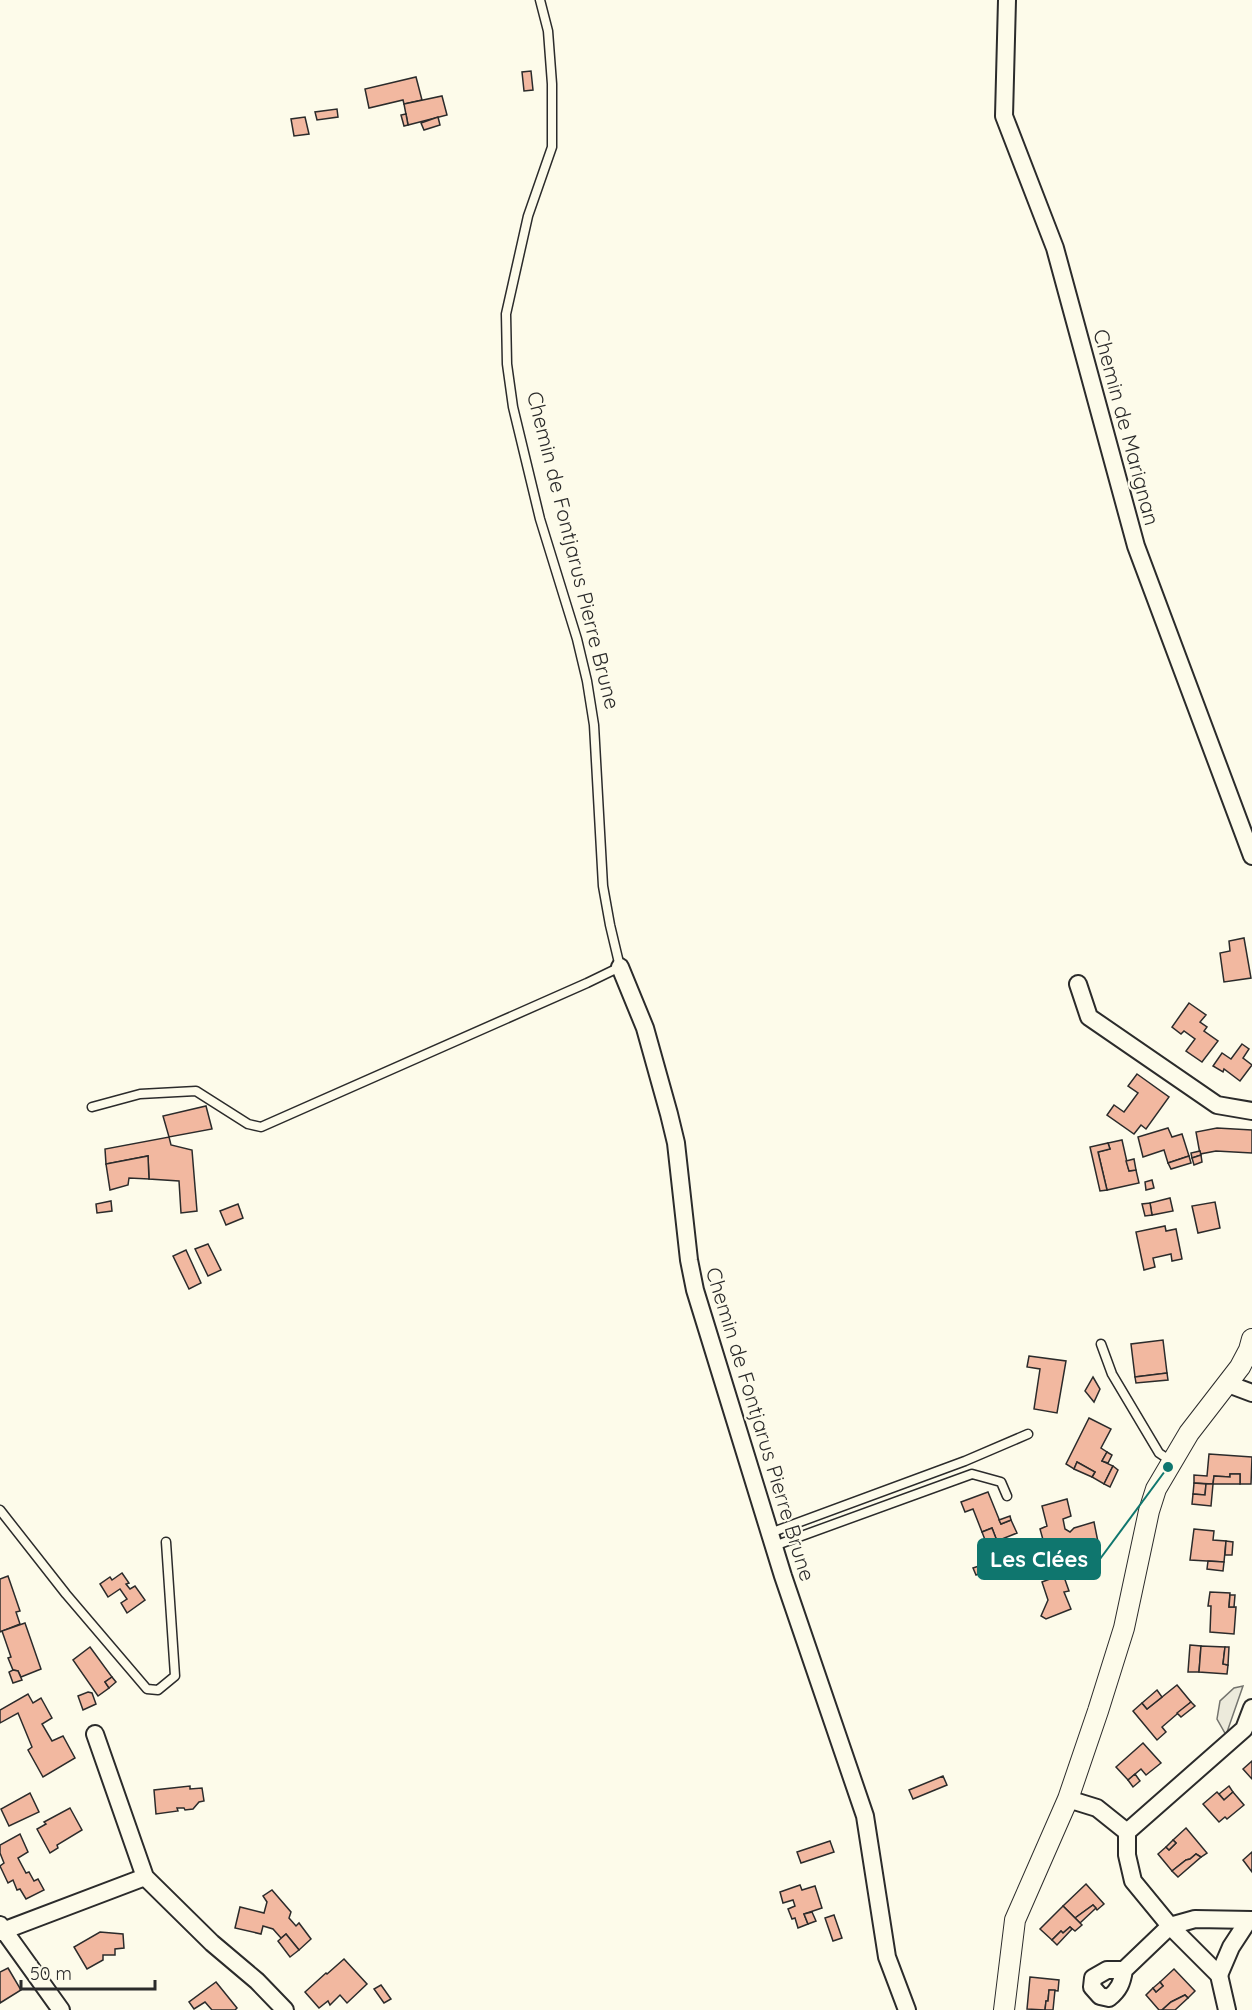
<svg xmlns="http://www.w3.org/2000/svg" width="1252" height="2010" font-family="Quicksand,sans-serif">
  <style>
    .parking { fill: #eceadb; stroke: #74746e; stroke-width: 1.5 }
    .building { fill: #f2b8a0; stroke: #2b2b2b; stroke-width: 1.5 }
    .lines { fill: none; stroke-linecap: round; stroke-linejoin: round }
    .service-casing { stroke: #2b2b2b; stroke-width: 11 }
    .minor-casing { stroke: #2b2b2b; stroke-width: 20 }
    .tertiary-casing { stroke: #2b2b2b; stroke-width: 22 }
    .service { stroke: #fdfbea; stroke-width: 8 }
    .minor { stroke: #fdfbea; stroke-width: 16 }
    .tertiary { stroke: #fdfbea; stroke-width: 20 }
    .labels { text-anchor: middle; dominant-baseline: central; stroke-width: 4.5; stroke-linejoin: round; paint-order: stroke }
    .street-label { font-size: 21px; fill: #2b2b2b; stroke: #fdfbea }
    .leader { fill: none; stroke: #0f766e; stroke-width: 2 }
    .callout-dot { fill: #0f766e; stroke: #fdfbea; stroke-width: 2 }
    .callout { fill: #0f766e; stroke: #0f766e; stroke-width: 2 }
    .callout-label { font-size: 22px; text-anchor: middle; font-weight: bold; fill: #fff }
  </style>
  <rect width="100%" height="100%" fill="#fdfbea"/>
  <polygon class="parking" points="1243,1686 1226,1735 1217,1719 1220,1701 1234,1688"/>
  <g class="building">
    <polygon points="531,71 533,90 524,91 522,72"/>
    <polygon points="416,77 422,100 404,104 403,100 369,108 365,89"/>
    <polygon points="442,96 447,115 408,125 404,104"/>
    <polygon points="337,109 338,117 317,120 315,112"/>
    <polygon points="406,114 408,125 404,126 401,115"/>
    <polygon points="305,117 309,134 294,136 291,119"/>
    <polygon points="438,117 440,125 424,130 421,123"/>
    <polygon points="1244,938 1251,978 1224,982 1220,953 1230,951 1229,941"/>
    <polygon points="1189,1003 1206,1015 1200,1022 1207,1027 1204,1031 1218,1041 1202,1062 1186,1051 1195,1039 1184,1031 1181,1034 1172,1027"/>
    <polygon points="1242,1044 1249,1049 1243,1058 1252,1065 1240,1081 1224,1069 1223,1072 1213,1066 1222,1053 1231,1059"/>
    <polygon points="1137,1074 1169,1097 1146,1129 1141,1125 1134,1134 1107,1115 1114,1105 1124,1112 1138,1093 1128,1086"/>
    <polygon points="206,1106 212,1129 169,1137 163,1116"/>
    <polygon points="1168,1128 1172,1137 1182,1134 1189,1156 1168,1163 1164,1150 1143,1157 1138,1137"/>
    <polygon points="1217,1128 1252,1130 1252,1153 1216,1151 1200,1154 1196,1132"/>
    <polygon points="169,1137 171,1145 192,1150 197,1211 181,1213 179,1181 149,1179 148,1156 106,1164 105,1149"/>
    <polygon points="1122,1140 1129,1171 1136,1170 1139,1183 1107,1190 1098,1152 1110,1149 1108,1143"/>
    <polygon points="1108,1143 1110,1149 1098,1152 1107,1190 1100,1191 1090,1147"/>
    <polygon points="1200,1151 1201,1155 1192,1158 1191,1153"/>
    <polygon points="1201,1155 1202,1162 1194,1165 1192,1158"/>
    <polygon points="148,1156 149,1179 129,1178 128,1185 110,1190 106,1164"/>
    <polygon points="1189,1156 1191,1163 1171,1169 1168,1163"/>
    <polygon points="1134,1159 1136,1170 1129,1171 1126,1161"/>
    <polygon points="1152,1180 1154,1188 1146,1190 1145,1182"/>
    <polygon points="1170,1198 1173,1211 1152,1215 1150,1203"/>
    <polygon points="111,1201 112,1211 97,1213 96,1204"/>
    <polygon points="1215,1202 1220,1228 1198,1233 1192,1206"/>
    <polygon points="1150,1203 1152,1215 1145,1216 1142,1204"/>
    <polygon points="238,1204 243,1218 226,1225 220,1211"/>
    <polygon points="1165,1226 1166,1231 1176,1229 1182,1259 1172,1261 1171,1254 1153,1258 1155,1267 1144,1270 1136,1232"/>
    <polygon points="208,1244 221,1270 208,1276 195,1249"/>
    <polygon points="186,1250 201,1283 189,1289 173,1256"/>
    <polygon points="1163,1340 1167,1373 1135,1377 1131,1344"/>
    <polygon points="1029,1356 1066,1361 1057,1413 1034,1409 1040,1369 1027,1367"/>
    <polygon points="1167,1373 1168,1380 1136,1383 1135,1377"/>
    <polygon points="1093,1377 1100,1389 1094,1402 1085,1391"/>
    <polygon points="1089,1418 1111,1429 1101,1448 1107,1452 1102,1461 1113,1466 1104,1484 1092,1477 1095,1472 1077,1462 1074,1469 1066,1464"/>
    <polygon points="1107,1452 1112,1455 1108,1463 1102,1461"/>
    <polygon points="1209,1454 1252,1457 1251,1484 1240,1484 1240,1474 1230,1474 1230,1477 1214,1476 1213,1484 1194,1483 1194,1475 1207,1476"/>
    <polygon points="1077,1462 1095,1472 1092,1477 1074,1469"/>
    <polygon points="1113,1466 1118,1470 1110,1487 1104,1484"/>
    <polygon points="1230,1474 1240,1474 1240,1484 1213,1484 1214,1476 1230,1477"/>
    <polygon points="1194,1483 1206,1484 1205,1495 1193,1494"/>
    <polygon points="1206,1484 1213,1484 1211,1506 1192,1504 1193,1494 1205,1495"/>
    <polygon points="988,1492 1001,1524 1011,1520 1017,1533 997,1541 992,1528 982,1532 973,1509 965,1512 961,1502"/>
    <polygon points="1067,1499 1071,1516 1063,1519 1065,1529 1070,1532 1074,1528 1094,1522 1100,1552 1087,1556 1084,1540 1076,1543 1069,1553 1055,1545 1045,1547 1040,1529 1047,1526 1042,1506"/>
    <polygon points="1010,1516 1011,1520 1001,1524 999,1520"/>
    <polygon points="992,1528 997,1541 987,1545 982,1532"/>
    <polygon points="1194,1529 1214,1531 1213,1540 1226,1541 1224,1562 1190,1560"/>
    <polygon points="1226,1541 1233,1542 1232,1555 1225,1555"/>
    <polygon points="1208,1561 1224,1562 1223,1571 1207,1569"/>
    <polygon points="979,1566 981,1573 976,1575 973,1568"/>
    <polygon points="122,1573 129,1583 126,1584 130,1589 135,1586 145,1600 127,1613 121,1603 127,1599 120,1589 108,1597 100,1584 110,1577 112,1580"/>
    <polygon points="1063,1574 1069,1591 1064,1592 1071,1609 1046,1619 1041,1616 1048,1600 1042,1582"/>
    <polygon points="8,1576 20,1611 16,1612 20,1624 0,1632 0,1579"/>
    <polygon points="1210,1592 1230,1593 1229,1607 1236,1607 1234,1634 1210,1632 1211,1606 1208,1606"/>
    <polygon points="1230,1595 1235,1595 1234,1607 1229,1607"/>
    <polygon points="25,1623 41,1669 21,1677 18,1671 13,1670 8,1658 11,1657 2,1631"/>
    <polygon points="1190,1645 1201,1646 1199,1672 1188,1672"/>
    <polygon points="1201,1646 1225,1647 1223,1664 1228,1665 1227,1674 1199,1672"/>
    <polygon points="90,1647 112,1677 105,1682 109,1688 98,1696 73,1660"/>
    <polygon points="1225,1647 1229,1647 1228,1665 1223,1664"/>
    <polygon points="13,1670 18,1671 22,1680 13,1683 9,1672"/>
    <polygon points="112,1677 116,1682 109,1688 105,1682"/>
    <polygon points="1177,1685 1191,1702 1162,1727 1166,1732 1157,1740 1133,1711 1142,1703 1147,1709"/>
    <polygon points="1157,1690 1162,1697 1147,1709 1142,1703"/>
    <polygon points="88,1692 92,1693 96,1704 83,1710 78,1696"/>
    <polygon points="28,1694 33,1703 41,1698 52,1718 42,1724 52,1741 63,1736 75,1758 43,1777 28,1750 32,1747 18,1713 0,1723 0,1710"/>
    <polygon points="1191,1702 1195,1706 1181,1717 1177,1713"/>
    <polygon points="1143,1743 1161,1763 1146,1775 1141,1769 1128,1780 1116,1767"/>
    <polygon points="1252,1761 1252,1779 1243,1769"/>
    <polygon points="1135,1774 1140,1781 1133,1787 1128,1780"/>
    <polygon points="943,1776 947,1785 913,1799 909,1790"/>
    <polygon points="190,1786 190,1789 202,1788 204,1801 199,1802 193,1809 185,1810 184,1808 177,1808 178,1811 156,1814 154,1790"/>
    <polygon points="1229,1786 1233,1792 1224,1800 1219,1794"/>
    <polygon points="1217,1792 1224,1800 1233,1792 1244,1805 1227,1819 1225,1817 1219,1822 1203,1804"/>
    <polygon points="30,1793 39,1812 9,1826 1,1809"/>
    <polygon points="70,1808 82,1830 57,1845 58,1848 50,1853 37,1829 46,1824 44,1822"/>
    <polygon points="1186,1828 1207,1853 1201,1857 1196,1854 1190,1859 1186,1860 1172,1871 1158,1854 1166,1847 1169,1850 1176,1843 1173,1840"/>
    <polygon points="20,1834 28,1852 18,1858 26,1873 29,1872 34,1881 38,1879 44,1890 26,1899 20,1889 17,1890 13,1880 8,1883 0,1866 4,1863 0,1853 0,1845"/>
    <polygon points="1173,1840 1176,1843 1169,1850 1166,1847"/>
    <polygon points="830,1841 834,1852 801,1863 797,1852"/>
    <polygon points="1252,1852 1252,1872 1243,1860"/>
    <polygon points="1196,1854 1201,1857 1178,1877 1172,1871 1186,1860 1190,1859"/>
    <polygon points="1086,1884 1104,1904 1097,1910 1093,1905 1075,1918 1063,1906"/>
    <polygon points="800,1885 802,1890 815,1886 822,1908 804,1914 808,1924 798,1928 795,1918 792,1919 788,1909 795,1906 793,1900 783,1903 780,1892"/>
    <polygon points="272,1890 291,1912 289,1918 296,1926 299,1923 311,1939 299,1950 286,1934 281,1938 273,1929 263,1926 261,1934 235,1928 240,1907 264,1913 267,1902 263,1896"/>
    <polygon points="1093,1905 1096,1908 1080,1923 1075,1918"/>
    <polygon points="1063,1906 1082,1925 1075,1931 1070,1927 1063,1933 1061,1931 1052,1940 1040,1929"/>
    <polygon points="812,1912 816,1921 808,1924 804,1914"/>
    <polygon points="834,1915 842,1938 833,1941 825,1918"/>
    <polygon points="1070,1927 1072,1929 1057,1945 1052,1940 1061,1931 1063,1933"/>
    <polygon points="100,1932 123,1934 124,1948 115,1949 115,1955 103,1955 103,1960 87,1969 74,1947"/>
    <polygon points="286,1934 299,1950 290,1957 278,1941"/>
    <polygon points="344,1959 367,1984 347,2003 340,1995 330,2005 328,2001 319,2008 305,1992 326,1973 327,1974"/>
    <polygon points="8,1968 21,1990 0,2003 0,1972"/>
    <polygon points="1174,1969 1195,1991 1188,1998 1185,1995 1171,2002 1162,2010 1159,2010 1146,1995 1153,1988 1156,1992 1163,1986 1160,1982"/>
    <polygon points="1030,1977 1059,1980 1058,1991 1049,1990 1048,2001 1046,2001 1045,2010 1027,2009"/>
    <polygon points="216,1982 237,2008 235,2010 212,2010 205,2002 194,2009 189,2002"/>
    <polygon points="1160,1982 1163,1986 1156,1992 1153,1988"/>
    <polygon points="381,1985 391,1999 384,2003 374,1989"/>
    <polygon points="1049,1990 1055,1990 1053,2010 1045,2010 1046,2001 1048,2001"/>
    <polygon points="1185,1995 1188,1998 1175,2010 1162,2010 1171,2002"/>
  </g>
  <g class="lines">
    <g class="service-casing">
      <g id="service">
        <polyline points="92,1107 140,1094 196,1091 248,1124 261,1127 587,983 620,967 610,925 603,886 594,725 587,681 577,639 540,519 513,407 507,364 506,314 528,216 552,147 552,84 548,31 540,0"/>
        <polyline points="1101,1344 1112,1374 1159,1453 1171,1461"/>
        <polyline points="0,1510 66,1594 147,1689 158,1690 175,1676 166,1542"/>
        <polyline points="770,1533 965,1461 1028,1434"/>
        <polyline points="774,1546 972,1474 1001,1482 1007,1496"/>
      </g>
    </g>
    <g class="minor-casing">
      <g id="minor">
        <polyline points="1007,0 1004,116 1055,248 1136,546 1252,856"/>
        <polyline points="620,967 645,1028 669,1114 676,1143 689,1260 695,1290 783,1576 865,1816 887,1957 907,2010"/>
        <polyline points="1078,984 1089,1017 1217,1105 1252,1111"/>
        <polyline points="1228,1384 1252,1393"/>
        <polyline points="95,1734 145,1877 212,1943 257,1981 285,2010"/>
        <polyline points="1068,1799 1097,1808 1127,1832"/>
        <polyline points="1127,1832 1127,1855 1133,1881 1170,1926 1219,1975 1227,2010"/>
        <polyline points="1127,1832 1244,1729 1252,1708"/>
        <polyline points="0,1925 61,2010"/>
        <polyline points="0,1932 145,1877"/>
        <path d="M1124 1970C1122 1983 1119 1990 1109 1998L1100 1996 1092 1987 1093 1978 1107 1970H1124L1170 1926 1195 1919 1252 1920"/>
        <polyline points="1219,1975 1231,1947 1248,1921"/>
      </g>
    </g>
    <g class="tertiary-casing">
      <polyline id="tertiary" points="1004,2010 1015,1920 1068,1799 1098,1711 1124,1628 1149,1511 1156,1489 1189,1433 1240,1367 1249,1350 1252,1339"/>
    </g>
    <use href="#service" class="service"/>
    <use href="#minor" class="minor"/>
    <use href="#tertiary" class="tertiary"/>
  </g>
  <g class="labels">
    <g class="street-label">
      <text transform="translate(1127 427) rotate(75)">Chemin de Marignan</text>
      <text transform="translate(574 550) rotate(76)">Chemin de Fontjarus Pierre Brune</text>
      <text transform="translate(761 1424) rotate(73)">Chemin de Fontjarus Pierre Brune</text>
    </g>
  </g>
  <path class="leader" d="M1168 1467L1100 1559"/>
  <circle class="callout-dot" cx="1168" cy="1467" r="6"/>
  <rect class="callout" x="978" y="1539" width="122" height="40" rx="6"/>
  <g class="callout-label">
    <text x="1039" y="1567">Les Clées</text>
  </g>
  <path d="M21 1980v9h134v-9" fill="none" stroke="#2b2b2b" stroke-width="3"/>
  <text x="30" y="1980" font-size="18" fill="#2b2b2b" stroke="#fdfbea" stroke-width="4.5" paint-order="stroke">50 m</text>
</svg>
